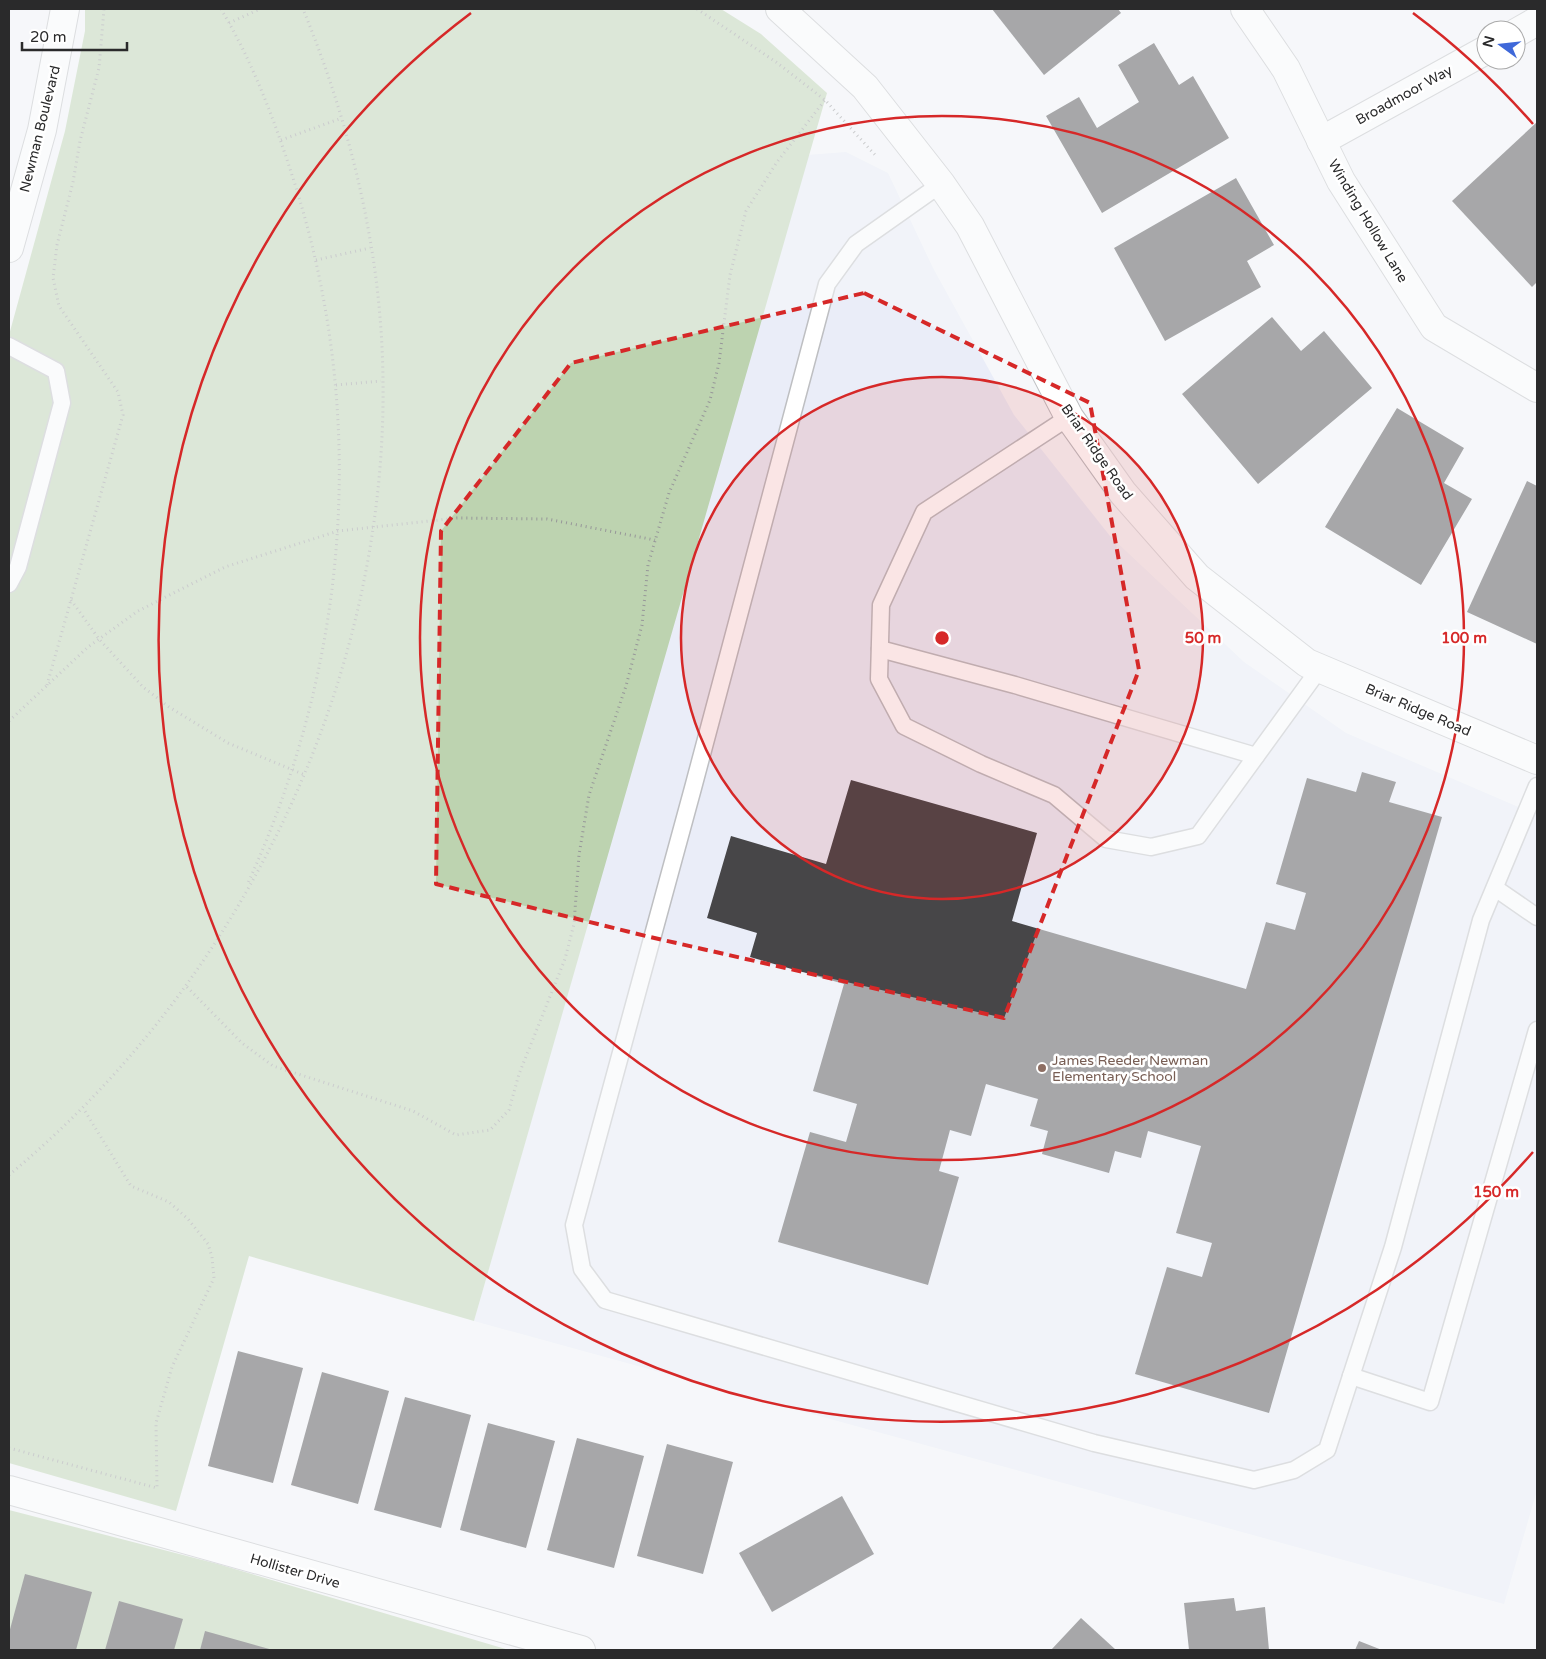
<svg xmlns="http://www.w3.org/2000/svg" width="1546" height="1659" font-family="'Varela Round',sans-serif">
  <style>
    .built { fill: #eaedf8 }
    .green { fill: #bdd3b0 }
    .building { fill: #474648 }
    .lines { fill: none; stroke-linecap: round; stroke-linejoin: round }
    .service-casing { stroke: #bebfc2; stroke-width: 19 }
    .minor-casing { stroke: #bebfc2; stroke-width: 30 }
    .path { stroke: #979799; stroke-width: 3; stroke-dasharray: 1 4; stroke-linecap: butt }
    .service { stroke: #fff; stroke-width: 16 }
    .minor { stroke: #fff; stroke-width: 28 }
    .marked { fill: none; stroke: #d62828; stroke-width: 4; stroke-dasharray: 10 6; stroke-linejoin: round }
    .ring { fill: none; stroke: #d62828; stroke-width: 2.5 }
    .education-dot { fill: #8d6e63; stroke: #fff; stroke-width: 2 }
    .labels { text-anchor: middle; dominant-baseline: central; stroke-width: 5; stroke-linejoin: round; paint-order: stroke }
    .street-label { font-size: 14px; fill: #2a2a2b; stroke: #fff }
    .education-label { font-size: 14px; fill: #785e54; stroke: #fff; text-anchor: start }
    .centre { fill: #d62828; stroke: #fff; stroke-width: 2.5 }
    .ring-label { font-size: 15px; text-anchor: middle; font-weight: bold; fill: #d62828; stroke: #fff; stroke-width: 5; stroke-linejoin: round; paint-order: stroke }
  </style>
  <rect width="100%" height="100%" fill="#f6f7fa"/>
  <polygon class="built" points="846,152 888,173 933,268 1014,415 1110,536 1244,662 1346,733 1537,815 1537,1490 1504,1604 474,1321 807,155"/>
  <g class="green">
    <polygon points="85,9 721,9 761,34 827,93 474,1321 249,1256 176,1511 9,1463 9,335 65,131 85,31"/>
    <polygon points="9,1510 218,1564 509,1650 9,1650"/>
  </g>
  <g class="building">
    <polygon points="992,9 1118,9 1121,13 1044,75"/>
    <polygon points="1154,43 1179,85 1193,76 1229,138 1102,213 1046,116 1079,97 1097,128 1139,102 1118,65"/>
    <polygon points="1537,122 1537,282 1532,287 1452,201"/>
    <polygon points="1236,178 1274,245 1247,261 1261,287 1165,341 1114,248"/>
    <polygon points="1272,317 1301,351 1324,331 1372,388 1258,484 1182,394"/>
    <polygon points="1397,408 1464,448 1444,483 1472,499 1421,585 1325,527"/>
    <polygon points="1527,481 1537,486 1537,644 1467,612"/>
    <polygon points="1362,772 1396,782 1389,802 1442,817 1269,1413 1135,1374 1167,1267 1202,1277 1212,1243 1176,1233 1201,1146 1148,1131 1141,1158 1115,1151 1109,1173 1042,1154 1048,1131 1030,1126 1038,1099 986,1084 971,1136 950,1130 939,1171 959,1177 928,1285 778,1242 810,1132 846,1142 857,1104 813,1091 844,984 750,957 757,933 707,918 731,836 826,864 851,780 1037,833 1012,921 1246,989 1266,922 1295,930 1306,893 1276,884 1307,778 1356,792"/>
    <polygon points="238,1351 303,1368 273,1483 208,1466"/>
    <polygon points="322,1372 389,1391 358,1504 291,1485"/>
    <polygon points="405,1397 471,1415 441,1528 374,1510"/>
    <polygon points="488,1423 555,1441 526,1548 460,1530"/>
    <polygon points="577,1438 644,1456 614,1568 547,1550"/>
    <polygon points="667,1444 733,1462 703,1574 637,1556"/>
    <polygon points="842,1496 874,1554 772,1612 739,1553"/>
    <polygon points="25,1574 92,1592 76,1650 9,1650 9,1633"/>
    <polygon points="1234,1598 1236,1611 1265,1607 1269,1650 1189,1650 1184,1603"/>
    <polygon points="119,1601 183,1619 174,1650 105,1650"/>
    <polygon points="1081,1618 1116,1650 1051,1650"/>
    <polygon points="205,1631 273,1650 200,1650"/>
    <polygon points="1359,1641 1382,1650 1355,1650"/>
  </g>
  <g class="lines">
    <g class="service-casing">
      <g id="service">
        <polyline points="941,184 856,244 827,284 693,788 574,1225 582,1269 605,1300 1094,1443 1254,1480 1294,1470 1327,1450 1393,1247 1481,920 1537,786"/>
        <polyline points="9,346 56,371 62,403 18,567 9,584"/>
        <polyline points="1069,417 924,512 881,605 879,679 904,726 981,764 1054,795 1106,839 1151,847 1198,836 1320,668"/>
        <polyline points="880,649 1015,685 1256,756"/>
        <polyline points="1495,888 1537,917"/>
        <polyline points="1351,1376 1430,1402 1537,1030"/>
      </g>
    </g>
    <g class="minor-casing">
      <g id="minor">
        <polyline points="780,9 865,87 941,184 970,226 1069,417 1123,493 1197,577 1307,663 1537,760"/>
        <polyline points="1245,9 1286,69 1341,181 1434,327 1537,388"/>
        <polyline points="1516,33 1537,21"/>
        <polyline points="1321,141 1486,50"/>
        <polyline points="9,248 42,130 65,9"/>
        <polyline points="9,1490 581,1650"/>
      </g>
    </g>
    <g class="path">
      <path d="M221 9C251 59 273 116 291 172 369 409 351 657 248 883"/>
      <polyline points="697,9 776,62 825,100 876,156"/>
      <polyline points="229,23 260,9"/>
      <polyline points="281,140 342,118"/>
      <polyline points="316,260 370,248"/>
      <polyline points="336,385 381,381"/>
      <polyline points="71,600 99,639 143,687 169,707 228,743 305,775"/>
      <polyline points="47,685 123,415 118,392 59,306 53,278 57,245 73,182 80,141 99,68 104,9"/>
      <polyline points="9,721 88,647 138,611 225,567 338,531 457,518 547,519 655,540"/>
      <polyline points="187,987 242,1043 273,1066 413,1111 456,1135 490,1130 509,1110 519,1074 565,959 574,924 579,855 589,795 626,686 642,625 648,565 669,493 710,400 719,363 730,275 746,211 777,162 825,100"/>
      <path d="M9 1175C270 959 423 604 374 264 361 176 337 92 303 9"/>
      <polyline points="9,1448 157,1488 156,1423 172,1367 214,1278 212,1257 208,1244 188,1219 169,1202 131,1186 83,1108"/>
    </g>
    <use href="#service" class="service"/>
    <use href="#minor" class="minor"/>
  </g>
  <path d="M0 0H1546V1659H0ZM864 293 1090 403 1139 670 1004 1018 650 937 436 884 441 531 571 363Z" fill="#f6f7fa" fill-opacity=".55" fill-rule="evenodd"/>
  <path class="marked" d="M864 293 1090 403 1139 670 1004 1018 650 937 436 884 441 531 571 363Z"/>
  <circle cx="942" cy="638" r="261" fill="#d62828" fill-opacity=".12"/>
  <g class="ring">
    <circle cx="942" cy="638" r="261"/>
    <circle cx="942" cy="638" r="522"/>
    <path d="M1533 1152A783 783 0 1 1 471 13M1413 13A783 783 0 0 1 1533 124"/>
  </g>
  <circle class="education-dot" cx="1042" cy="1068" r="5"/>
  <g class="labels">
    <g class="street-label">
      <text transform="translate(1404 95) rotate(-29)">Broadmoor Way</text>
      <text transform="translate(40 129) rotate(-76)">Newman Boulevard</text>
      <text transform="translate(1368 221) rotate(59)">Winding Hollow Lane</text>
      <text transform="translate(1097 452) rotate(55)">Briar Ridge Road</text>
      <text transform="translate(1418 710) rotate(23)">Briar Ridge Road</text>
      <text transform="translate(295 1571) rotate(16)">Hollister Drive</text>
    </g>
    <g class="education-label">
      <text x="1052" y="1060">James Reeder Newman<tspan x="1052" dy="16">Elementary School</tspan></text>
    </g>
  </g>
  <circle cx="942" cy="638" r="8" class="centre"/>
  <g class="ring-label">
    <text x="1203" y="643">50 m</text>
    <text x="1464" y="643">100 m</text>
    <text x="1496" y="1197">150 m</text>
  </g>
  <rect width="1546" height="1659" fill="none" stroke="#2a2a2b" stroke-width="20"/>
  <g transform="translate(1501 45) rotate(285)"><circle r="24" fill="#ffffff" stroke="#aaaaaa"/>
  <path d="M0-4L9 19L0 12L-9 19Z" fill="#3f68d9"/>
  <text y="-8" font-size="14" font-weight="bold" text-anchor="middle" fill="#2a2a2b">N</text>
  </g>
  <path d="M22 42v8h105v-8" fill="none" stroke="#2a2a2b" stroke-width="2.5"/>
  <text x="30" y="42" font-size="15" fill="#2a2a2b" stroke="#ffffff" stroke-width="4" paint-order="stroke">20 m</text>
</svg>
